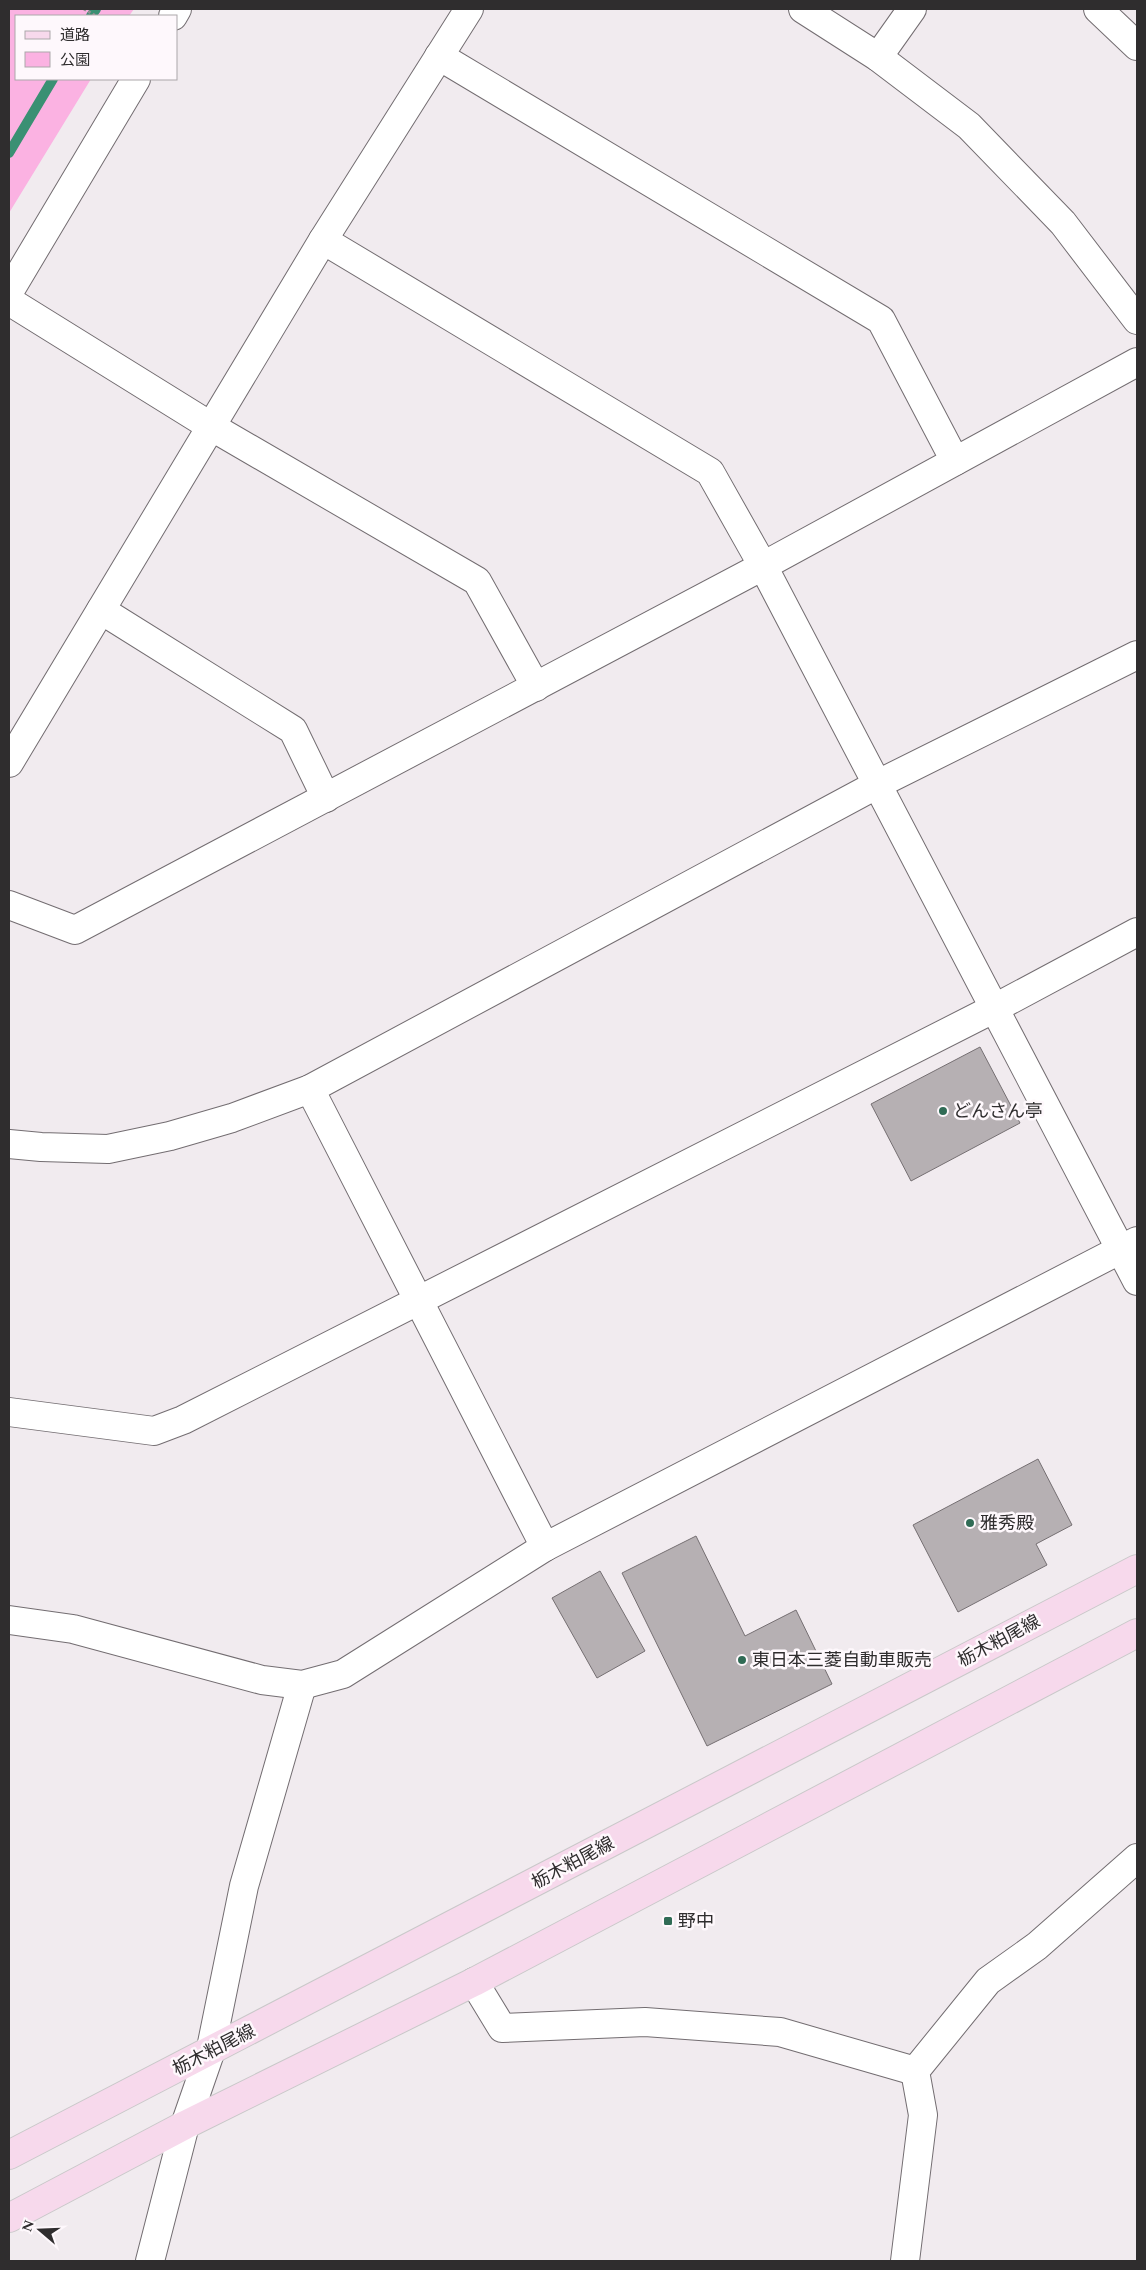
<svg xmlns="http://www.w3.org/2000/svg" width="1146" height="2270" font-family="Spectral,'Noto Sans JP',serif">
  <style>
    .green { fill: #fbb2e2 }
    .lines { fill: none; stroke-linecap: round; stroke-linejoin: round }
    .stream { stroke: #3a9073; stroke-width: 10 }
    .building { fill: #b6b0b3; stroke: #756f72 }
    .minor-casing { stroke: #736d71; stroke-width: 30 }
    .tertiary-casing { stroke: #736d71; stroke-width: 30 }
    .primary-casing { stroke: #c9c8c9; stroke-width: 30 }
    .path { stroke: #928e90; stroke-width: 3; stroke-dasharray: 2.5 2.5; stroke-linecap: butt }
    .minor { stroke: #fff; stroke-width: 28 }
    .tertiary { stroke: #fff; stroke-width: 28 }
    .primary { stroke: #f7d9ec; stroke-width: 28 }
    .poi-dot { fill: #306b55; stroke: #fef8fc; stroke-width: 2 }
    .labels { text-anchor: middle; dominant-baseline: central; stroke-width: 5; stroke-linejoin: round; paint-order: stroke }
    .poi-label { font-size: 18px; fill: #2f2d2e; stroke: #fef8fc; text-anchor: start }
    .street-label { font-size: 18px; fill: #2f2d2e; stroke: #fef8fc }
  </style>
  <rect width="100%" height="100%" fill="#f1ebef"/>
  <polygon class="green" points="9,9 134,9 129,16 16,16 16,79 91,79 9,213"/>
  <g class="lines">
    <g class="stream">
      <polyline points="91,16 96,9"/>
      <polyline points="9,153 53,79"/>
    </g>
  </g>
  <g class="building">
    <polygon points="980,1047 1020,1123 911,1181 871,1104"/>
    <polygon points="1038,1459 1072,1525 1036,1544 1047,1565 958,1612 913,1525"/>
    <polygon points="696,1536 745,1636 796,1610 832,1684 707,1746 622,1573"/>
    <polygon points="600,1571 645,1651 597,1678 552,1598"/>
  </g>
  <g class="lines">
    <g class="minor-casing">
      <g id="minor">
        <polyline points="803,9 878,57 969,126 1063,223 1137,320"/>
        <polyline points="439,56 881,320 955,461"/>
        <polyline points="878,57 912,9"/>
        <polyline points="323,240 710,472 763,566 1137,1281"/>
        <polyline points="9,301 212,427 477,581 536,687"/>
        <polyline points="101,610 293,730 326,798"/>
        <polyline points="9,763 323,240 469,9"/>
        <polyline points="9,905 75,930 763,566 1137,362"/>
        <polyline points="310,1089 545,1547"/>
        <polyline points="9,1412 154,1431 183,1420 995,1008 1137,932"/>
        <polyline points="9,1620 73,1629 262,1680 302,1685 343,1674 545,1547 1137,1241"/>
        <polyline points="474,1982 502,2028 645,2022 780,2032 915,2071"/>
        <polyline points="150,2261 185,2125 210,2053 244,1886 302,1685"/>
        <polyline points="905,2261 923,2115 915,2071 988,1981 1037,1946 1137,1858"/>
      </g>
    </g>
    <g class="tertiary-casing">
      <g id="tertiary">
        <polyline points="1098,9 1137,46"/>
        <polyline points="173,16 177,9"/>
        <polyline points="9,292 136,79"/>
        <polyline points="9,1144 41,1147 108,1149 170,1136 232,1118 310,1089 878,784 1137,655"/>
      </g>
    </g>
    <g class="primary-casing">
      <g id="primary">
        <polyline points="9,2155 1137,1569"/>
        <polyline points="9,2218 185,2125 474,1982 1137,1633"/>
      </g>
    </g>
    <polyline class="path" points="84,9 96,16"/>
    <use href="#minor" class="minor"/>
    <use href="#tertiary" class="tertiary"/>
    <use href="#primary" class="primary"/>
  </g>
  <g class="poi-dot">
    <circle cx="943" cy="1111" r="5"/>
    <circle cx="970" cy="1523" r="5"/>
    <circle cx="742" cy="1660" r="5"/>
    <rect x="663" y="1916" width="10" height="10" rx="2.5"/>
  </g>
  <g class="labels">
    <g class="poi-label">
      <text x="953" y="1111">どんさん亭</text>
      <text x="980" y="1523">雅秀殿</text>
      <text x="752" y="1660">東日本三菱自動車販売</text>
      <text x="678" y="1921">野中</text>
    </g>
    <g class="street-label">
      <text transform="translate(999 1641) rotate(-28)">栃木粕尾線</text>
      <text transform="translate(573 1863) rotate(-28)">栃木粕尾線</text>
      <text transform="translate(214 2050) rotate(-27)">栃木粕尾線</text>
    </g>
  </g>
  <rect width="1146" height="2270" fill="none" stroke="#2f2d2e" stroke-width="20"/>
  <rect x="15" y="15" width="162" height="65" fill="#fef8fc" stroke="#aba7aa"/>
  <rect x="25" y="31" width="25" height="8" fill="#f7d9ec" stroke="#aba7aa"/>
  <text x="60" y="40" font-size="15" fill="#2f2d2e">道路</text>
  <rect x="25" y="52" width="25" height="15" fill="#fbb2e2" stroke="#aba7aa"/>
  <text x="60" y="65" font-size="15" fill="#2f2d2e">公園</text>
  <g transform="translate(40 2230) rotate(289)" stroke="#fef8fc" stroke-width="4" paint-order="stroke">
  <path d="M0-4L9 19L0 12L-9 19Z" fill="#2f2d2e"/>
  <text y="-8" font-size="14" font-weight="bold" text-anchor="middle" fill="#2f2d2e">N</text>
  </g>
</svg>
